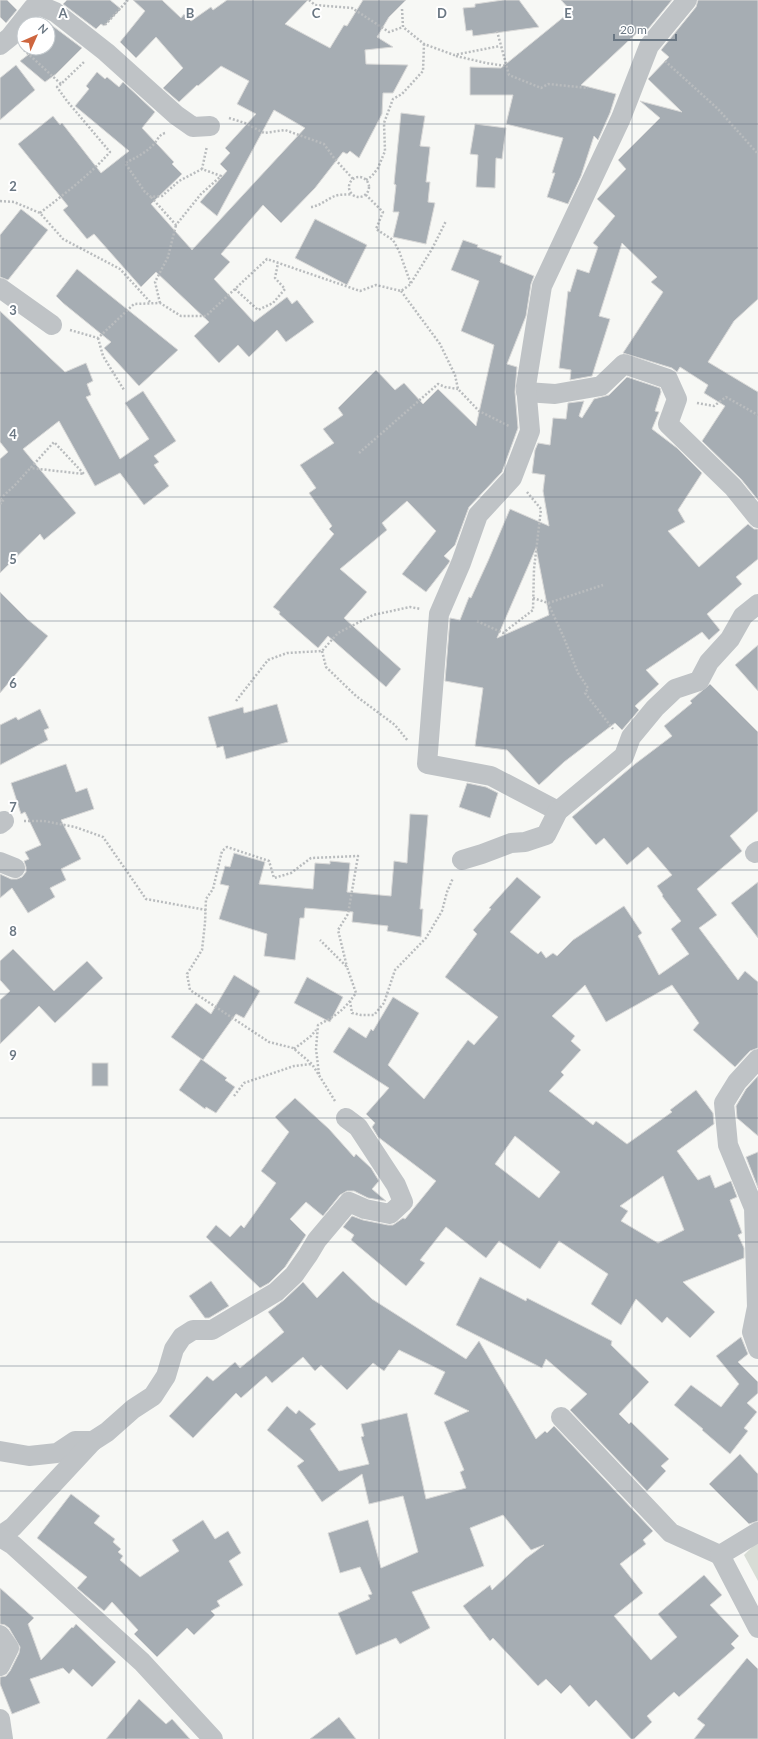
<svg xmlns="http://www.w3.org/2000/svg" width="758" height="1739" font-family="Lato,sans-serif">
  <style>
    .green { fill: #d7dcd5 }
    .building { fill: #a6adb3; stroke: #d9d9d8; fill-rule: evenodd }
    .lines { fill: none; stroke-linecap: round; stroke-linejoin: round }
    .path { stroke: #b9bcbe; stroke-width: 2.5; stroke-dasharray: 2 2; stroke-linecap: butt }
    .street { stroke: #bfc3c6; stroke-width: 20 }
    .grid { fill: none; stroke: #6a7783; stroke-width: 1; stroke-opacity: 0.55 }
    .grid-label { font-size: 13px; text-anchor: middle; font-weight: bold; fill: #6a7783; stroke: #fff; stroke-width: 4; stroke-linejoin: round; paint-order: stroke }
  </style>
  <rect width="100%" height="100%" fill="#f7f8f5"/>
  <polygon class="green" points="758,1541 758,1581 744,1555"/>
  <g class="building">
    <polygon points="0,0 7,0 17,10 6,23 0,17"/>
    <polygon points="67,0 110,0 121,9 104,26 101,24 96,29 63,4"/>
    <polygon points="133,0 162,0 181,18 184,14 191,21 211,7 213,10 227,0 308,0 285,24 330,48 344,25 347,26 363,0 406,0 389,17 377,37 393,47 365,50 366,64 408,65 393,93 383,93 382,114 359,158 350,151 347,154 343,152 315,188 281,223 263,205 221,254 230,262 214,279 254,322 287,297 292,304 297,300 314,322 286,342 277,330 249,357 238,345 219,363 194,336 209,322 156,272 141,287 94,234 87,239 63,210 68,206 18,144 53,116 60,125 62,123 101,173 129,151 75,106 89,89 86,86 97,72 105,79 107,77 119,87 123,82 155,112 142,128 174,162 172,164 182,174 151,204 192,250 305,128 274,110 217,216 200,202 227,171 220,164 230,153 225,148 256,114 237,104 249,81 221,66 198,86 197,85 179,102 163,88 183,68 156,37 136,58 120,42 145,11"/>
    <polygon points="503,0 519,0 539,27 473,36 472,30 466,31 463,8 475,7 475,4"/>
    <polygon points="561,0 672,0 644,34 640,30 581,85 616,94 610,113 598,140 594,136 581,176 568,204 547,197 555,173 552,173 563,138 506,124 513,95 470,95 470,67 501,68 571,11"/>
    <polygon points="698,0 758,0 758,299 734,321 708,362 758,392 758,500 741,479 702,441 725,406 704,393 708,385 680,367 677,372 672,368 623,353 663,292 651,282 657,277 622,243 599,316 610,319 592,376 570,380 571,370 559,368 568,291 570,292 577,269 589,273 598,247 593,243 615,216 597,199 626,169 618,160 660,118 640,101 682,112 648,79 669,57 661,50 696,7"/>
    <polygon points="46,21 82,48 56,74 45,82 20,61 33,51 30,48 48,48 48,24 43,24"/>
    <polygon points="16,65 35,90 0,120 0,78"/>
    <polygon points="401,113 425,116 420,146 430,147 426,182 430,182 428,202 435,203 426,244 393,237 399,212 393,212 396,185 394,184"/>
    <polygon points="475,124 506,128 502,159 496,158 495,188 476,187 478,155 470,154"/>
    <polygon points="21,209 48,230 8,280 0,277 0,235"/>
    <polygon points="315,219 367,245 347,285 295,258"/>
    <polygon points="463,240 478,245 477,247 502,256 500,262 534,276 531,284 526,316 507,364 517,367 515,392 518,428 502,472 469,507 455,545 444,556 450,561 448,564 426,592 402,574 436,531 407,501 382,523 387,530 340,569 367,592 344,618 401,669 386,687 328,636 318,648 279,614 280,612 273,607 334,534 329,529 332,526 309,493 316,488 300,465 334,443 323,429 343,415 338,408 376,370 395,390 404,383 423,404 438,389 476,426 494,345 461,331 479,281 451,270"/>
    <polygon points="77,269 178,350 139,386 104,348 111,342 63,303 56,296"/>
    <polygon points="0,311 65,372 86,363 93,381 87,384 91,395 86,397 120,459 149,439 125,403 143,391 176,441 154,456 159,462 154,465 169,486 144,505 120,473 95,486 59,421 23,449 76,513 44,540 40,534 0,573 0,459 8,452 0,442"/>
    <path d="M627 377 660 388 661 392 655 411 659 412 652 429 677 448 702 473 678 510 685 522 668 531 699 567 748 524 754 529H758V559L736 577 742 584 707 614 720 630 709 640 702 632 646 670 659 684 635 706 639 710 622 730 615 723 564 762 539 785 507 750 475 746 483 688 445 681 450 618 460 620 469 597 471 598 488 561 510 509 549 526 543 491 545 475 532 473 535 450 538 443 550 445 553 418 566 419 568 403 584 401 579 416 582 418 594 399 609 395ZM536 548 549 615 497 638Z"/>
    <polygon points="0,592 27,619 48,636 0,693"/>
    <polygon points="758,645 758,691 735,665"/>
    <path d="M710 684 758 732V811L730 836 742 851 697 889 717 915 699 928 738 980 745 971 758 982V1048L750 1051 735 1067 693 1030 699 1023 672 985 606 1022 585 985 552 1016 575 1036 571 1041 581 1050 561 1072 564 1075 549 1091 593 1125 596 1121 627 1144 672 1112 670 1110 696 1090 713 1113 714 1124 677 1151 698 1180 710 1175 715 1188 731 1181 737 1197 730 1200 742 1233 738 1235 744 1248V1258L683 1282 715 1312 690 1338 667 1317 662 1323 636 1299 621 1325 591 1304 608 1274 559 1241 540 1269 499 1241 486 1258 446 1227 420 1260 425 1263 406 1286 351 1240 354 1235 343 1227 352 1216 363 1220 388 1225H393L403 1218 405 1219 436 1181 378 1137 372 1127 375 1123 366 1114 389 1088 333 1052 349 1027 366 1038 371 1029 373 1031 393 997 419 1013 388 1065 424 1099 468 1040 474 1045 498 1017 445 977 477 934 473 930 491 909 489 908 517 877 541 897 510 932 538 954 541 951 546 958 553 953 557 956 573 940 624 906 642 933 638 936 659 975 689 954 671 929 681 921 662 896 663 895 657 886 672 875 648 847 627 865 604 838 596 845 572 817 635 764 672 736 664 726 692 703 690 701ZM515 1136 560 1172 539 1198 495 1164ZM663 1176 684 1230 658 1243 621 1221 628 1211 620 1206Z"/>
    <polygon points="277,704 288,742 226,759 223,746 217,748 208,717 243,707 244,713"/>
    <polygon points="40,709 49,728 44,730 48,740 0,765 0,725 16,717 18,720"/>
    <polygon points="66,764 76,792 87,788 94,809 61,820 81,859 61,869 66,880 50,888 55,897 28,913 12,888 0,898 0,874 11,879 17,879 22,877 26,872 26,867 24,861 29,859 25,852 41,845 25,812 21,814 11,783"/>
    <polygon points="467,783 486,787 498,793 490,818 459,807"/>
    <polygon points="410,814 428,815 420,909 423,909 421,937 387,931 388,926 352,922 353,912 305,908 304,918 300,918 295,960 264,956 267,934 219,919 229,886 220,884 225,866 230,867 234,853 265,862 259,884 313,889 315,863 330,864 330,861 350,863 347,892 391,896 394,861 407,863"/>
    <polygon points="758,882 758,938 731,903"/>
    <polygon points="13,949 54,991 87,961 103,978 55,1023 39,1006 0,1044 0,1000 10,991 0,980 0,961"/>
    <polygon points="234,975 260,991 244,1018 236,1014 203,1060 171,1037 196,1003 211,1014"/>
    <polygon points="307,977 343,997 330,1022 294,1003"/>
    <polygon points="201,1059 227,1078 225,1080 235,1087 216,1113 206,1107 205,1109 179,1090"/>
    <rect x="92" y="1063" width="16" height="23"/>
    <polygon points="758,1076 758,1136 737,1118 736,1106 746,1089"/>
    <polygon points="295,1098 329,1129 354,1157 356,1154 371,1168 379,1181 372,1189 386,1201 368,1198 354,1191 347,1191 340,1195 323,1216 306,1202 290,1219 306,1235 285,1267 269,1283 260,1288 206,1237 216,1225 230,1237 241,1225 244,1228 276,1183 261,1171 289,1132 275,1117"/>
    <polygon points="758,1152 758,1188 746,1157"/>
    <polygon points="343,1271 372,1299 466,1359 479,1341 536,1439 545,1431 547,1433 554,1426 653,1531 643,1540 646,1544 620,1564 643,1593 614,1616 651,1660 677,1637 658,1614 704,1575 722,1595 710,1605 739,1636 731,1644 735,1648 679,1697 674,1692 647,1716 652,1722 634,1739 631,1739 596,1700 589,1707 570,1685 561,1694 546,1679 538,1686 493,1638 490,1641 463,1606 490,1585 492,1590 525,1559 544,1545 531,1550 503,1515 470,1528 484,1566 412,1592 430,1628 400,1644 396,1638 356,1655 338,1613 370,1599 368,1595 372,1594 360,1567 340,1573 328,1533 368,1520 381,1568 418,1552 403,1496 369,1504 362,1474 322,1502 297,1466 304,1461 267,1430 287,1406 296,1414 299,1410 316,1424 310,1429 339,1471 369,1464 361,1437 364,1436 361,1424 407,1413 426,1499 466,1488 460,1472 464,1470 444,1422 469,1411 434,1394 445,1372 399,1350 384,1371 373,1363 347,1390 321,1365 315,1371 303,1357 272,1383 266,1376 241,1398 236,1393 193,1438 169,1416 207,1376 213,1381 235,1362 240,1368 284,1332 268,1312 284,1300 303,1282 317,1298"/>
    <polygon points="480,1277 526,1301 527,1298 612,1341 611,1345 649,1382 619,1414 629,1424 631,1422 669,1459 661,1466 666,1471 647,1491 570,1410 587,1394 546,1359 542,1368 456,1325"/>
    <polygon points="211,1281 229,1306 209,1318 205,1318 189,1296"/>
    <polygon points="741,1337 748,1354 738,1362 758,1382 758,1393 747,1403 757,1412 744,1428 748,1431 730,1454 702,1430 703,1429 674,1405 691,1385 721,1407 739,1384 716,1356"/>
    <polygon points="740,1454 758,1474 758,1521 749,1524 709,1484"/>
    <polygon points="71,1494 100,1516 94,1523 115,1539 113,1542 121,1549 118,1552 123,1556 120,1560 140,1577 179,1551 172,1540 203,1520 215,1539 228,1531 241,1553 229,1561 243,1585 217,1601 220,1606 211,1611 215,1615 194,1635 187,1628 157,1657 134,1634 138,1630 112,1602 104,1611 77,1588 87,1577 37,1538"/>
    <polygon points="0,1588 34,1618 28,1624 41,1660 72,1627 73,1628 76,1624 116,1662 92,1687 73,1669 69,1674 63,1668 30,1679 40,1703 12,1714 0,1684 0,1677 6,1676 10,1671 19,1653 20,1647 9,1628 5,1625 0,1624"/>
    <polygon points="747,1658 758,1669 758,1739 694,1739 705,1725 697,1719"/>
    <polygon points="139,1699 166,1724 172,1719 190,1739 106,1739"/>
    <polygon points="339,1717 356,1739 310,1739"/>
  </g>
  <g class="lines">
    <g class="path">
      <polyline points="309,0 315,5 352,8 389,32 403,27"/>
      <polyline points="402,9 403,27 424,44 454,55 500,46"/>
      <polyline points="105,25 128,0"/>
      <polyline points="497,31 509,75 541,88 548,84 588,88"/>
      <polyline points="24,50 61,84 85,61"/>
      <polyline points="456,56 486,63 506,66"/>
      <polyline points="665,61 718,109 758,154"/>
      <polyline points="229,118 245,123 264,133 285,130 324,144 334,158 353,179"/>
      <path d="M165 133C158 135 157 142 152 146 144 154 135 158 125 163L145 192 151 197 162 196 179 181 202 169"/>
      <circle cx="359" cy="187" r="10"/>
      <polyline points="366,180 372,176 378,168 385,151 384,123 393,99 402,94 423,71 424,44"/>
      <polyline points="151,197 176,225 201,194 221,176 202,169 207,146"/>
      <polyline points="0,201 14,202 40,213 63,239 120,269 151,303"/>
      <path d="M311 207C320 206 327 199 335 196 340 194 346 195 352 194"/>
      <path d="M40 213C64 194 90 175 110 152L67 101 57 87 61 84"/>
      <polyline points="411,283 432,249 446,221"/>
      <polyline points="235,289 258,310 273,303 285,289 275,278 278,263"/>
      <polyline points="401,291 440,344 455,375 458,389 479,411 509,426"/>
      <polyline points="160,303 155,282 168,257 176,225"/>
      <polyline points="70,330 98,338 134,304 160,303 181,316 206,316 267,259 360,291 376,285 401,291 411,284 399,251 393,240 376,229 383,212 366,195"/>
      <polyline points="98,338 103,356 124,390"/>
      <polyline points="697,403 714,406 726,397 758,415"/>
      <polyline points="359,453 438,384 445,387 458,389"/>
      <polyline points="0,504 3,501 0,499 15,485 54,442 84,474 30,468"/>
      <polyline points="533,598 548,603 603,585"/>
      <polyline points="548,603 564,638 578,673 588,688 585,693 613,729"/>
      <polyline points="477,621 503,633 533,610 534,569 541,509 527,492"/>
      <polyline points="322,651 326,667 356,696 395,725 408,741"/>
      <polyline points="236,701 268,660 287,653 322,651 338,633 373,615 410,607 421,609"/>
      <polyline points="24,821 44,821 75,827 103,837 146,899 206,910"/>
      <polyline points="350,1001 352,1013 361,1015 374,1015 384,1003 395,970 426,938 442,911 447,892 453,878"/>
      <polyline points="294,1049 311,1036 316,1030"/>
      <path d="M319 1074 316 1049 318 1025C336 1016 344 1010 356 993L347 967 320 940"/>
      <polyline points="234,1096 244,1083 294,1066 312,1064"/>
      <polyline points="335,1101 312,1064 293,1048 269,1042 190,990 187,974 202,950 205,923 206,899 213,889 222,851 227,847 269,861 274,878 291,873 311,858 358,856 348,914 338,930 347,967"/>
    </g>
    <g class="street">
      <polyline points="0,45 10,37 33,8 41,6 55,12 106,52 176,115 193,127 210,126"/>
      <polyline points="0,288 52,325"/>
      <polyline points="526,392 555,394 601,386 624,364 668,379 677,399 668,424 733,487 758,518"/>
      <polyline points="558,811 491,776 427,764 439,614 461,563 478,515 512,478 530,431 526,386 542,286 621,118 649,46 687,0"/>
      <polyline points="0,824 4,821"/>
      <polyline points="755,853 758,851"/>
      <polyline points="462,860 482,854 511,843 525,842 546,835 558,811 624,756 631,737 655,708 675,689 699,681 709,662 730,639 743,616 758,604"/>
      <polyline points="0,862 15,868"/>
      <polyline points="758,1059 737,1082 724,1103 728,1145 754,1208 757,1307 752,1332 758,1349"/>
      <polyline points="561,1417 671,1533 720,1555"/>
      <polyline points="0,1451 29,1456 57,1453 75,1441 93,1441 107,1432 133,1409 153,1396 166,1376 174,1349 182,1337 193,1330 212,1330 276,1292 294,1275 308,1255 317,1240 349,1202 365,1209 390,1214 403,1202 396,1185 358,1127 346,1118"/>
      <polyline points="758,1532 720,1555 758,1628"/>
      <polyline points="0,1536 13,1527 93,1441"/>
      <polyline points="0,1537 13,1545 142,1662 213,1739"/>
      <polyline points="0,1635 9,1648 0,1666"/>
      <polyline points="0,1719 3,1739"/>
    </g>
  </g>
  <path class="grid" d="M126 0V1739M253 0V1739M379 0V1739M505 0V1739M632 0V1739M0 124H758M0 248H758M0 373H758M0 497H758M0 621H758M0 745H758M0 870H758M0 994H758M0 1118H758M0 1242H758M0 1366H758M0 1491H758M0 1615H758"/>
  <g class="grid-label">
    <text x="63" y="18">A</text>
    <text x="190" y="18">B</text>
    <text x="316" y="18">C</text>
    <text x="442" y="18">D</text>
    <text x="568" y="18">E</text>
    <text x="13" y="191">2</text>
    <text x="13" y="315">3</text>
    <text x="13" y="439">4</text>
    <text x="13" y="564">5</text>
    <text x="13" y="688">6</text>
    <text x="13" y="812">7</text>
    <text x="13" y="936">8</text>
    <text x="13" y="1060">9</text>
  </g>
  <g transform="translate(36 36) rotate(45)"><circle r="19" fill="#ffffff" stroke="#c3c9cd"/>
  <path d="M0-3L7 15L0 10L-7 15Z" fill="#ce663f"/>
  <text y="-6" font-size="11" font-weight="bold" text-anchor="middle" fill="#6a7783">N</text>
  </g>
  <path d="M614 34v6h62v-6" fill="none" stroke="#6a7783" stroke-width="2"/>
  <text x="620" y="34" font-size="12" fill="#6a7783" stroke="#ffffff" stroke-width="3" paint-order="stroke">20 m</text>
</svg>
